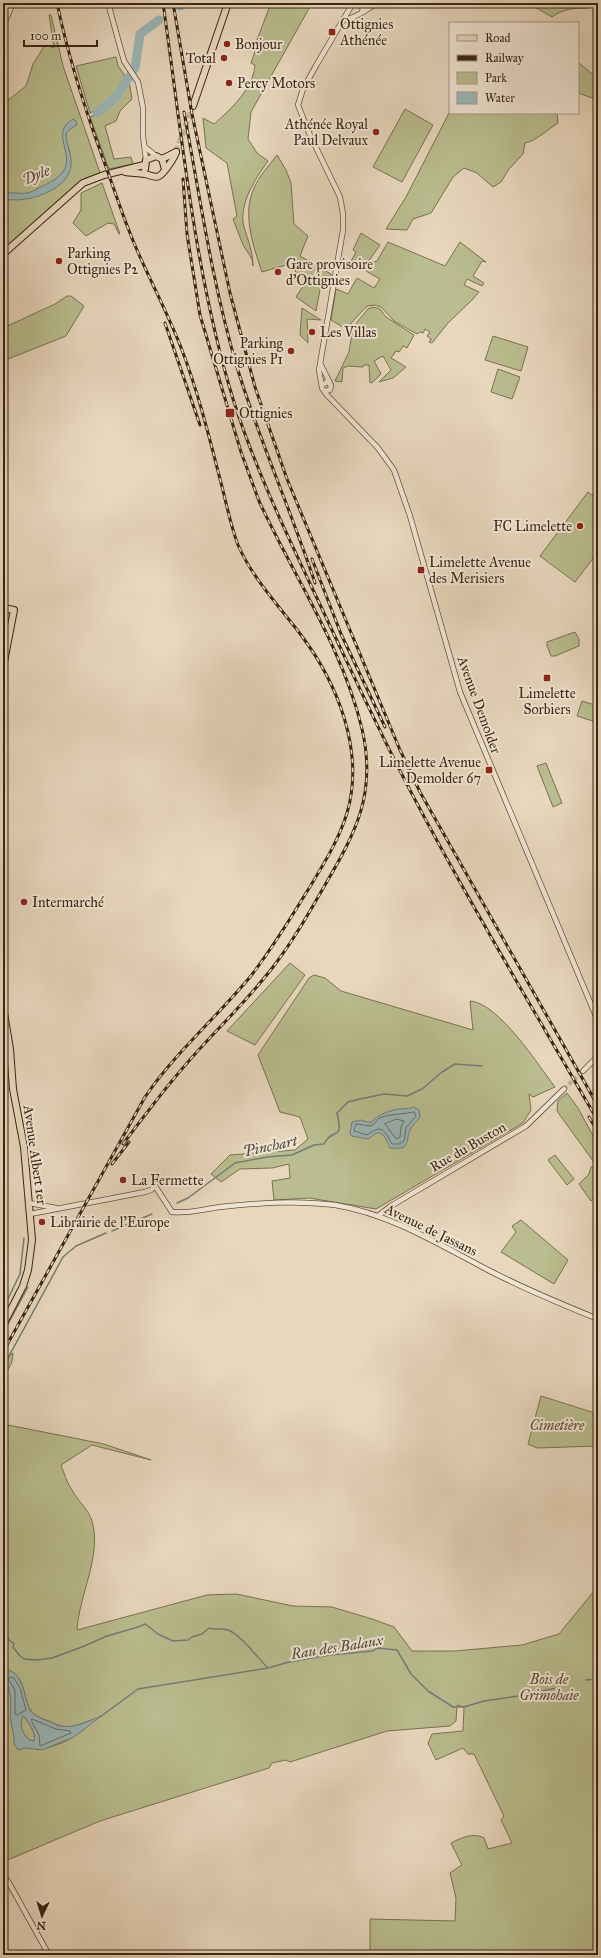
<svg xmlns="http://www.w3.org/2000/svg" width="601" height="1958" font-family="'IM FELL Great Primer',serif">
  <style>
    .green { fill: #b9bd8f; stroke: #797150 }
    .water { fill: #9ab7ba; stroke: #737d77; fill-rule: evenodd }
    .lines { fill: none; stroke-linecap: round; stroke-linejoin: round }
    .shore { stroke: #6a6e66; stroke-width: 1 }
    .stream { stroke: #737d77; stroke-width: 1.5 }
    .river { stroke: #9ab7ba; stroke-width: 9 }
    .minor-tunnel { stroke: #c5b39b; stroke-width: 4.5; stroke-dasharray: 4.5 2; stroke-linecap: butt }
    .major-tunnel { stroke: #c5b39b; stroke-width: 6; stroke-dasharray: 6 3; stroke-linecap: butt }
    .minor-casing { stroke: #65523d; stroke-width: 6 }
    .major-casing { stroke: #392512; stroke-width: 8 }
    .minor { stroke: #f0e5d4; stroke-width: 4.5 }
    .major { stroke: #e8d7bd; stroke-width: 6 }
    .rail-casing { stroke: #392512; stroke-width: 3 }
    .rail { stroke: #f0e5d4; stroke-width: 1.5; stroke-dasharray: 4.5; stroke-linecap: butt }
    .poi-dot { fill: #8f2418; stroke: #f0e5d4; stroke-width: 1.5 }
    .labels { text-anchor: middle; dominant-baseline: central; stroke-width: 4; stroke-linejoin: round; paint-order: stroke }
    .poi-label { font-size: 14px; fill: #392512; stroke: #f0e5d4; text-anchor: start }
    .street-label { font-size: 14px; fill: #392512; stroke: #f0e5d4 }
    .park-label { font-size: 14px; font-style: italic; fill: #594b31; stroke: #f0e5d4 }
    .water-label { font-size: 15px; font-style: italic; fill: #514a3c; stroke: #f0e5d4 }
  </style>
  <rect width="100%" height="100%" fill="#e8d7bd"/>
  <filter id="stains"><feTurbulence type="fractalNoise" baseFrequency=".005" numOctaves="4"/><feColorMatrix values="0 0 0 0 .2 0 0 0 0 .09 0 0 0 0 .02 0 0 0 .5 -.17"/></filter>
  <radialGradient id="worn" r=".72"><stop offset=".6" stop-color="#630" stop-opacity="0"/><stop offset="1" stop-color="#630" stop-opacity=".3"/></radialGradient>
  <g class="green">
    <path d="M271 3H312L251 112 248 139 257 153 268 161C256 178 238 204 244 227 248 240 253 252 253 266L252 259 243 245 233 219 237 216 227 163 206 148 203 118 214 124C231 109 253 89 255 65L251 63 257 46 255 45Z"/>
    <path d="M540 3H592L587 8C573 8 563 9 552 17L533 6Z"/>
    <polygon points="49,15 51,15 63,66 100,173 86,178 76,185 3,251 3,104 26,86 33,64 45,45 54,48"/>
    <path d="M116 57 118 66 126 77C116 92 107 105 90 113L76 66Z"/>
    <polygon points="578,62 598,79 598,100 578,93"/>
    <path d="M129 81 132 99 120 111 116 121 105 126 114 159 131 157 133 164 109 169 90 117C107 111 119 95 129 81Z"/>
    <polygon points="405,109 433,125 402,182 373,167"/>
    <path d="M450 111V113H557L558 123C548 129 536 141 525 143L523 154 509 169 501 182 493 187 477 173 464 168 453 177 431 213 413 219 407 230 386 229 406 197Z"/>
    <path d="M277 155 286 170 291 183 294 224 308 236 300 256 331 274 329 284H321L316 311 296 297 307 280 296 273 293 263 262 272C253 246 242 214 254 188 259 176 269 166 277 155Z"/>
    <polygon points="102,183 120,234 119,234 114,224 108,223 86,236 73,223 81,210 81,193"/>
    <polygon points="361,233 380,245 363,269 350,263 356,252 353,250"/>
    <polygon points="388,242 445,266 460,242 486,262 482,261 473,276 484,283 482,286 467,279 464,285 479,292 472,300 448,323 432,343 429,342 431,339 427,336 430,332 425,329 423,333 420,332 417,334 394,321 381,307 374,305 368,306 363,310 346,329 331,320 336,289 348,294 357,278 374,288 380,279 366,271 371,263 377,261"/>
    <polygon points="67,296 71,296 84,306 66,336 3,361 3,328 55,304"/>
    <polygon points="373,307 380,309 386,317 414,335 407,348 403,346 399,352 396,351 391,358 406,367 393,378 379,382 391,370 383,356 374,361 381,374 373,382 370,383 369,365 364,365 363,367 348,366 343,368 342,382 335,381 349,352 353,327 368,309"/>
    <polygon points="302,308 321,320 307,319 308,343 300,335"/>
    <polygon points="493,336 528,347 521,371 485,360"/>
    <polygon points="498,369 520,377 512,399 491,392"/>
    <polygon points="588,492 598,500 598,552 575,582 540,556"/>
    <polygon points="575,632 579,639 579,646 555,656 551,656 547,646 547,642"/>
    <polygon points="582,701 598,706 596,722 577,716"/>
    <polygon points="546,763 562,803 553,807 537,766"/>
    <polygon points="290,963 305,975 255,1045 227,1031"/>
    <path d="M314 975 325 978 341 991 473 1030 470 1001C499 1003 538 1065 555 1087L533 1097 529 1094 531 1110 523 1123 376 1209 309 1198 274 1200 272 1181 290 1178 289 1164 272 1168 240 1169 221 1182 211 1174 230 1155 295 1150 308 1139 300 1117 280 1112 258 1055 309 978Z"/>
    <polygon points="567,1093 578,1108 598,1145 598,1193 591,1201 579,1184 589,1174 591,1167 596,1165 557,1111 558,1101"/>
    <polygon points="555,1155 574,1179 567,1185 548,1160"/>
    <polygon points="521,1220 568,1260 554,1284 501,1252 516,1232 512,1226"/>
    <path d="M13 1353C12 1367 10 1364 5 1375 2 1382 6 1390 3 1398V1360Z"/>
    <polygon points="541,1396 598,1414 598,1446 537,1448 528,1444"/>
    <path d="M3 1424 104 1444 151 1460 92 1445 61 1465C64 1473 67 1483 72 1490 77 1500 89 1510 92 1521 102 1556 79 1595 77 1630L207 1595 236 1594 293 1606 332 1607 372 1619 394 1627 412 1651H455L522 1645 559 1634 598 1586V1955H370V1919L455 1921 456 1898 450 1873 462 1865 451 1843C461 1838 473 1832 484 1838L488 1849 512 1843 501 1820 504 1816 474 1754H468L463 1748 436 1760 428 1743 432 1734 463 1731 464 1707 457 1705 456 1721 450 1726 387 1731 290 1762 286 1760 272 1763 269 1768 100 1821 3 1862V1681H6L11 1690V1719L15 1739 14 1744C34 1753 55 1748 73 1737 82 1732 89 1723 98 1718 88 1720 79 1726 69 1727 62 1727 57 1725 51 1722 45 1719 37 1718 32 1712 21 1699 28 1672 3 1669Z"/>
    <path d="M23 1716C28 1720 37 1735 34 1741 24 1740 17 1725 23 1716Z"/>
  </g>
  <g class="water">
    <path d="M73 119 76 121 77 125C73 127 67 130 66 135 66 143 72 154 71 165 70 185 42 197 25 199 18 201 10 199 3 200V193C11 192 21 194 28 193 34 191 40 187 45 185 92 163 43 137 73 119Z"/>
    <path d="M414 1107 419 1110 420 1117C417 1122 412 1125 410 1130 405 1143 411 1150 390 1148 387 1143 384 1129 375 1134 372 1135 371 1138 368 1139L352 1136 350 1134 352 1122 361 1120 367 1122H371C378 1115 384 1113 394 1110 400 1108 406 1110 414 1107Z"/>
    <path d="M3 1669C24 1671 23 1695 30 1710 33 1715 40 1718 45 1720 49 1721 53 1723 56 1725 72 1730 87 1722 101 1716L74 1737 59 1743 42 1750 26 1748 18 1750 14 1744C15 1736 12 1730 11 1722 9 1703 14 1700 6 1681H3ZM23 1716C28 1720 37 1735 34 1741 24 1740 18 1725 23 1716Z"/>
  </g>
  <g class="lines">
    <g class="shore">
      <path d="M414 1112 416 1116 406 1128 404 1141 399 1144H392C383 1129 383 1124 367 1135L354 1131 356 1124 371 1126C375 1124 376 1121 378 1119 385 1114 406 1114 414 1112Z"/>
      <polygon points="397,1119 404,1121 401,1127 400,1137 396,1139 385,1124"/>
      <polygon points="10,1677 14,1678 20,1688 26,1710 17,1715 15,1714 15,1690 9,1680"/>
      <polygon points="32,1719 56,1729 70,1731 71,1733 40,1746 39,1735 32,1722"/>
    </g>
    <g class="stream">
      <path d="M177 1203 188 1198 235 1163 267 1157 292 1155 314 1145 324 1144C333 1126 344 1143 337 1113L348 1102 360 1099 384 1094 407 1096 422 1089 442 1072 455 1064 482 1066"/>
      <polyline points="112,1231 152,1214"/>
      <polyline points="3,1309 20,1274 24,1238"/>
      <polyline points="3,1333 28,1287"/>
      <polyline points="3,1367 63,1257 76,1246 106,1233"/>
      <path d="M3 1635 14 1644 13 1647 19 1655 24 1659 36 1660 52 1658 82 1647 107 1636 138 1627 145 1624 158 1634 173 1641 188 1640 192 1637 202 1634 209 1628C215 1630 222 1628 228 1630 241 1635 257 1657 267 1667"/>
      <polyline points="586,1680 598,1679"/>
      <polyline points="541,1691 557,1688"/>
      <polyline points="100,1717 138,1689 268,1668 289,1662 330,1655 373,1651 377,1648 397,1650 411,1674 428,1691 453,1707 464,1707 484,1701 518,1696"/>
    </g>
    <g class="river">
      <polyline points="180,6 186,3"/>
      <polyline points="97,113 116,97 135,68 140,34 159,20"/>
    </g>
    <polyline class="minor-tunnel" points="564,1089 583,1071"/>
    <polyline class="major-tunnel" points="176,152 193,106"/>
    <g class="minor-casing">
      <g id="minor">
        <polyline points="108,3 124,61 138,82 143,108 143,136 146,160"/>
        <polyline points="353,3 317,64 303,89 298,105 309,133 340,197 343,214 343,230 319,370 322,388 326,394 378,448 394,470 410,516 460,692 598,1021"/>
        <polyline points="359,3 362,6 363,12"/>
        <path d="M344 20C359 17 366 9 378 3"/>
        <polyline points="3,26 13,3"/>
        <polyline points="145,147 156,156"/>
        <polyline points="321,365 330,383"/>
        <polyline points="322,385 327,382 331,385 330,390 325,391"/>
        <polyline points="583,1071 598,1056"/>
        <polyline points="29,1203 56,1208"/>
        <path d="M30 1214 145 1192 151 1190 155 1186 172 1212C189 1214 204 1209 220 1207 258 1203 297 1200 335 1205 391 1214 440 1245 490 1271 525 1289 561 1304 598 1319"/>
        <polyline points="378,1216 391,1206 526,1126 564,1089"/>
        <polyline points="3,1875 9,1883 49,1955"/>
      </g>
    </g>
    <g class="major-casing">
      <g id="major">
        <polyline points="193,106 228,3"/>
        <polyline points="162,159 176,152"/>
        <polyline points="145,169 146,160 156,156 162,159 165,169"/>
        <path d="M125 172C131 173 138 173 145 174 156 177 158 180 166 169 170 163 174 159 176 152"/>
        <polyline points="3,254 83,183 104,175 144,165"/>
        <polyline points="3,608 14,610 3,667"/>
        <polyline points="3,1007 10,1049 13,1089 24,1147 32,1240 28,1270 23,1286 3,1325"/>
      </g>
    </g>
    <use href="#minor" class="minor"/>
    <use href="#major" class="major"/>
    <g class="rail-casing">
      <g id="rail">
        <path d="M163 3C182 135 194 271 233 399 258 478 296 553 331 628 360 689 388 750 420 809 476 915 538 1017 598 1121"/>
        <polyline points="173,3 192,114 230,293 255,387 287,479 400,750 420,792 598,1106"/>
        <path d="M184 112C200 197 212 283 237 367 259 440 291 510 315 583"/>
        <polyline points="165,323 200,425"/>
        <polyline points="312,559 341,634 385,727"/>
        <polyline points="589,1117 598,1132"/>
        <path d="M123 1144C144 1116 165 1088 188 1062 216 1030 247 1001 273 967 293 941 309 913 325 885 356 832 377 793 362 729 343 648 294 577 259 501L241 452 200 315 187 234 183 179"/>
        <polyline points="112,1164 129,1142"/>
        <path d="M3 1352 145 1097C175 1053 216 1018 250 977 273 948 292 916 311 885 325 862 339 839 347 813 365 752 338 684 301 635 279 606 253 579 238 545 230 524 226 501 220 479 209 436 198 392 182 350 168 313 149 279 134 243 122 215 113 185 102 156 84 106 68 56 57 3"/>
      </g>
    </g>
    <use href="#rail" class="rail"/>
  </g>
  <g class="poi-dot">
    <rect x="328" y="28" width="8" height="8" rx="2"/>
    <circle cx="227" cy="44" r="4"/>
    <circle cx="224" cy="58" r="4"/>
    <circle cx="229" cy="83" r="4"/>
    <circle cx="376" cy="132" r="4"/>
    <circle cx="59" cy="261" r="4"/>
    <circle cx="278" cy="272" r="4"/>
    <circle cx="312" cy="332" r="4"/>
    <circle cx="291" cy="351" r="4"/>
    <rect x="225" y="408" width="10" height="10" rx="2"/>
    <circle cx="580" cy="526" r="4"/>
    <rect x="417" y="566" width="8" height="8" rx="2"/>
    <rect x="543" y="674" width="8" height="8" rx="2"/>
    <rect x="485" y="766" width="8" height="8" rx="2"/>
    <circle cx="24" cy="902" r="4"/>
    <circle cx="123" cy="1180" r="4"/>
    <circle cx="42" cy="1222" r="4"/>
  </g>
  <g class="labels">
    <g class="poi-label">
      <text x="340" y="24">Ottignies<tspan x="340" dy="16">Athénée</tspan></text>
      <text x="235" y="44">Bonjour</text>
      <text x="216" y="58" text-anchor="end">Total</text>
      <text x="237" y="83">Percy Motors</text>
      <text x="368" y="124" text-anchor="end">Athénée Royal<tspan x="368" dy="16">Paul Delvaux</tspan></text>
      <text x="67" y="253">Parking<tspan x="67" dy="16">Ottignies P2</tspan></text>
      <text x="286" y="264">Gare provisoire<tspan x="286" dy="16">d'Ottignies</tspan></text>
      <text x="320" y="332">Les Villas</text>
      <text x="283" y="343" text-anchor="end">Parking<tspan x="283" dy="16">Ottignies P1</tspan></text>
      <text x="239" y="413">Ottignies</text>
      <text x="572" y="526" text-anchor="end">FC Limelette</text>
      <text x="429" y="562">Limelette Avenue<tspan x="429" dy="16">des Merisiers</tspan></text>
      <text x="547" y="693" text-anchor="middle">Limelette<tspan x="547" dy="16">Sorbiers</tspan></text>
      <text x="481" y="762" text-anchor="end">Limelette Avenue<tspan x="481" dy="16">Demolder 67</tspan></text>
      <text x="32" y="902">Intermarché</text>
      <text x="131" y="1180">La Fermette</text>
      <text x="50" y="1222">Librairie de l'Europe</text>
    </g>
    <g class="street-label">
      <text transform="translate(479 705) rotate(70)">Avenue Demolder</text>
      <text transform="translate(468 1147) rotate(-30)">Rue du Buston</text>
      <text transform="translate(35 1155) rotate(82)">Avenue Albert 1er</text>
      <text transform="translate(431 1230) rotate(26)">Avenue de Jassans</text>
    </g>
    <g class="park-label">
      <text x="557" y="1425">Cimetière</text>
      <text x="549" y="1679">Bois de<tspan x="549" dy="16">Grimohaie</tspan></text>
    </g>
    <g class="water-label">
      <text transform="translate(36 175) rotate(-22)">Dyle</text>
      <text transform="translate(270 1146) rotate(-12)">Pinchart</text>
      <text transform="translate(337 1647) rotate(-9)">Rau des Balaux</text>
    </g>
  </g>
  <rect width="601" height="1958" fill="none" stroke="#e8d7bd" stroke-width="16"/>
  <rect x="4" y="4" width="593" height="1950" fill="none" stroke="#392512" stroke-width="2"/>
  <rect x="8" y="8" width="585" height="1942" fill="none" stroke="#392512"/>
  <rect x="449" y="22" width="130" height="92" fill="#f0e5d4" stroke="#a79886"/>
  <rect x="457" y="35" width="20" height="6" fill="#e8d7bd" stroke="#a79886"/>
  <text x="485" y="42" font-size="12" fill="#392512">Road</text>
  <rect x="457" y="55" width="20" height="6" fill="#392512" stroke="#a79886"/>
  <text x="485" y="62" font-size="12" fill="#392512">Railway</text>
  <rect x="457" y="72" width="20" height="12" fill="#b9bd8f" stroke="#a79886"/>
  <text x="485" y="82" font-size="12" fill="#392512">Park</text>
  <rect x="457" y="92" width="20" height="12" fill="#9ab7ba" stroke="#a79886"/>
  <text x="485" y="102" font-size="12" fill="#392512">Water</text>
  <g transform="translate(42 1916) rotate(184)" stroke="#f0e5d4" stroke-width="3" paint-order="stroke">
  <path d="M0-3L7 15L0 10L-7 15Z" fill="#392512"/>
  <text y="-6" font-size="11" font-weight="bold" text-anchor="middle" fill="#392512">N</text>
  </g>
  <path d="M24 40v6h73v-6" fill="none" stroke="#392512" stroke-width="2"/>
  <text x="30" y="40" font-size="12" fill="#392512" stroke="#f0e5d4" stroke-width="3" paint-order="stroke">100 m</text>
  <rect width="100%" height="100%" filter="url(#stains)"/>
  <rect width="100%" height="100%" fill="url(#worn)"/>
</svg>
